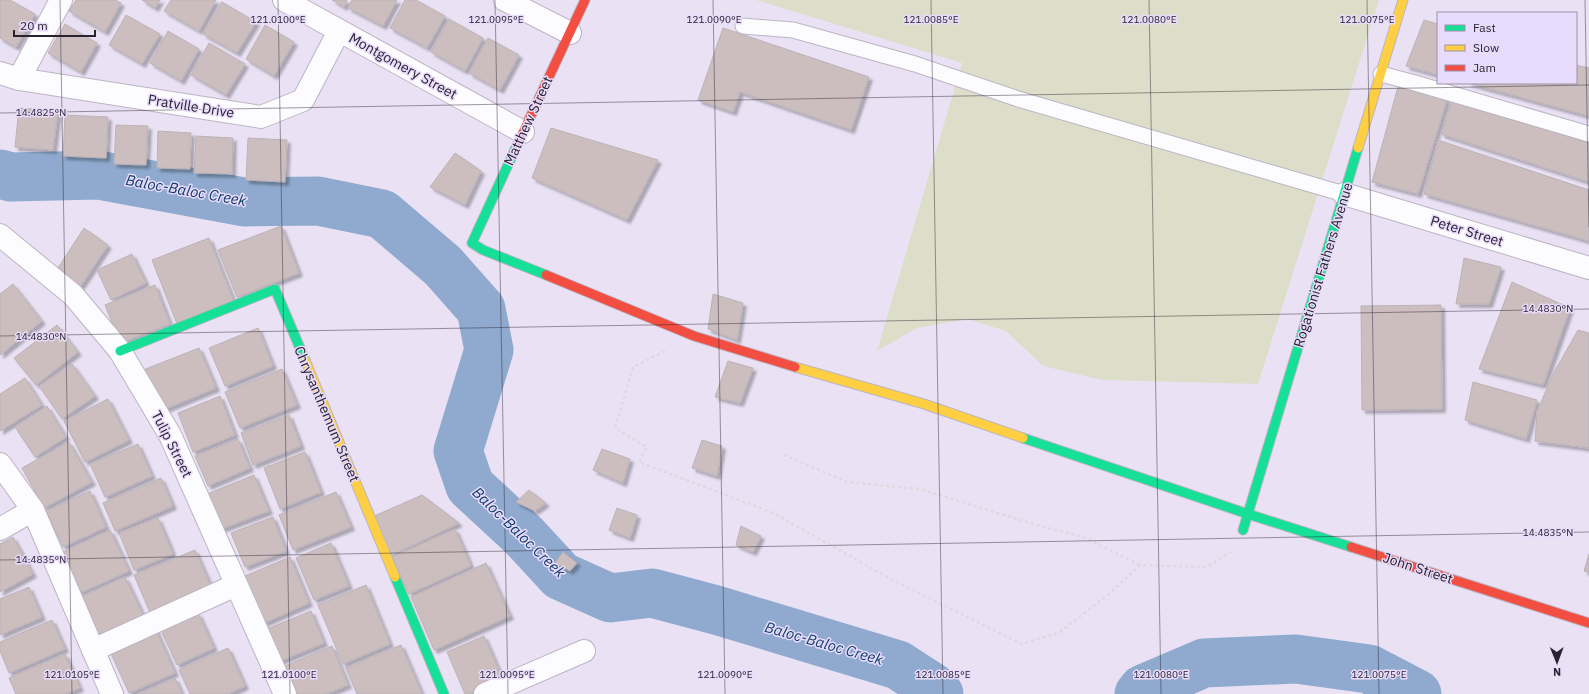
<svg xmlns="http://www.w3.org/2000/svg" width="1589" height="694" font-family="'IBM Plex Sans',sans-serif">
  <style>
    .green { fill: #dddeca }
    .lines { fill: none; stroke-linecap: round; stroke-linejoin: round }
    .river { stroke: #8faace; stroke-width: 49 }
    .building { fill: #ccbebf; stroke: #bbb2b6; filter: url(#shadow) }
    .lane-casing { stroke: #bbb5c3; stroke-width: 17 }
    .street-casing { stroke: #bbb5c3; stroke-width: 24 }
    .fast-casing { stroke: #bbb5c3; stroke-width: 11 }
    .slow-casing { stroke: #bbb5c3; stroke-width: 11 }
    .jam-casing { stroke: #bbb5c3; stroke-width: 11 }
    .path { stroke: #dcdae0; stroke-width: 2.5; stroke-dasharray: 3 3; stroke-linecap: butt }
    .lane { stroke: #fcfbfd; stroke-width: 15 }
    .street { stroke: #fcfbfd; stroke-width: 22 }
    .fast { stroke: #16e098; stroke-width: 9 }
    .slow { stroke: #ffcf43; stroke-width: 9 }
    .jam { stroke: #f24e42; stroke-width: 9 }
    .ticks { fill: none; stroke: #29232f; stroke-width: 1; stroke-opacity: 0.45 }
    .labels { text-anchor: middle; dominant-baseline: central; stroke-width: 3; stroke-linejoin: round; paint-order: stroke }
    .street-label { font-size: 14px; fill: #29232f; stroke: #e9dbfb }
    .water-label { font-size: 15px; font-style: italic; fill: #0d3d66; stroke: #e9dbfb }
    .ticks-label { font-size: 10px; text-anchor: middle; fill: #29232f; stroke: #e9dbfb; stroke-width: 3; stroke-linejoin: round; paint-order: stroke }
  </style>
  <defs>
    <filter id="shadow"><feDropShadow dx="3.5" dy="3.5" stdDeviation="1" flood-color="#0004"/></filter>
  </defs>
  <rect width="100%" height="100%" fill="#eae2f4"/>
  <polygon class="green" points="756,0 1379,0 1258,384 1102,380 1043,366 1006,331 967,319 917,328 877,351 962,63"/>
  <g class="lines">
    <g class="river">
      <polyline points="0,174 11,177 98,175 244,202 318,201 382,214 443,266 481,309 489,350 458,451 470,486 523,535 561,576 610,598 652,593 716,610 898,665 932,687 939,694"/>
      <polyline points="1139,694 1143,689 1204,663 1296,659 1369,669 1417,694"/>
    </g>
  </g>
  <g class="building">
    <polygon points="0,0 10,0 35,14 16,47 0,38"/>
    <polygon points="76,0 115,0 121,3 105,32 69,11"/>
    <polygon points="142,0 160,0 155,8"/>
    <polygon points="171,0 216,0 199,31 164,11"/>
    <polygon points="332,0 347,0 344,7"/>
    <polygon points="352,0 397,0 383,26 348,8"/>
    <polygon points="405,0 416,0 445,16 427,48 390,28"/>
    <polygon points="222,2 256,22 237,53 203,34"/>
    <polygon points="126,15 160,34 142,64 109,45"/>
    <polygon points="449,19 483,38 465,71 431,52"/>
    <polygon points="1424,20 1438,24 1438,75 1406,66"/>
    <polygon points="65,24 97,43 81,72 48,53"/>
    <polygon points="265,25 294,42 274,76 246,59"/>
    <polygon points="723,28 869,77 851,130 740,92 733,112 698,100"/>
    <polygon points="168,31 199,49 181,81 150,63"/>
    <polygon points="488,38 519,55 500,90 469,73"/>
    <polygon points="209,43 245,64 226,95 191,75"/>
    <polygon points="1576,65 1589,68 1589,116 1468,83 1576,83"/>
    <polygon points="1399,83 1447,99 1418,194 1372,182"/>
    <polygon points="1452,101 1589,143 1589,182 1441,134"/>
    <polygon points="19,108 58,111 53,150 15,147"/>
    <polygon points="65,115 108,117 106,158 63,156"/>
    <polygon points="116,125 148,126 146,165 114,164"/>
    <polygon points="551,128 658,160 627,220 532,178"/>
    <polygon points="158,131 191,133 190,169 157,168"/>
    <polygon points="196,136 233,138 232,174 194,173"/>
    <polygon points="248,138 287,140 285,182 246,180"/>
    <polygon points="1438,140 1589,190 1589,241 1424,194"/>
    <polygon points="455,153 481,171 465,205 430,187"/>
    <polygon points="281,226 299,273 237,297 218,250"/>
    <polygon points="84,228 108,245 80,287 56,271"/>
    <polygon points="209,238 234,302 177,324 152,260"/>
    <polygon points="132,254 146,283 111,300 97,270"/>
    <polygon points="1464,258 1501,267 1489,304 1456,304"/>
    <polygon points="1512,282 1570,308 1543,385 1479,369"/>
    <polygon points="13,284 42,321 0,355 0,294"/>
    <polygon points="155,285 170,324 120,343 105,305"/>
    <polygon points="713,294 743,303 737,340 708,329"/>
    <polygon points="1441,305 1442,409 1362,410 1361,306"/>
    <polygon points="57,325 78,352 36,385 14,358"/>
    <polygon points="258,328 273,366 225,386 209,348"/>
    <polygon points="1578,330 1589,333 1589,448 1535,441 1537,412 1553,374"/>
    <polygon points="199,348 216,388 160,411 143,370"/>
    <polygon points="728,361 753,368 740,403 715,397"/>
    <polygon points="72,364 95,396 62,419 39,386"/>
    <polygon points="282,369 297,405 240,428 225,392"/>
    <polygon points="25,378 42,405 0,431 0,394"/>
    <polygon points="1473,382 1537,400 1526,439 1465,420"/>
    <polygon points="220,396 235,435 193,452 178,413"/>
    <polygon points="108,399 129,440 85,462 64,421"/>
    <polygon points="47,406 66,437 35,457 15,427"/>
    <polygon points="289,415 301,446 253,465 241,433"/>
    <polygon points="238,439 250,468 208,486 195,456"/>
    <polygon points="702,440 722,446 717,476 692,468"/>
    <polygon points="69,442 92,482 44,508 22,468"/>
    <polygon points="138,444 152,476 105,497 90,464"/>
    <polygon points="602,449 630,459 623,483 593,470"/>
    <polygon points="305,452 321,492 280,509 264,468"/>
    <polygon points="254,475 269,511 221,529 207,494"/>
    <polygon points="161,478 173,506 115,531 103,503"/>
    <polygon points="529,490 546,503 535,511 516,502"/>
    <polygon points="90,491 106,527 63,547 46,511"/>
    <polygon points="336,492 351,527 293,550 279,515"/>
    <polygon points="422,495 459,523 390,556 372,517"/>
    <polygon points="617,508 637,515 630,538 609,530"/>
    <polygon points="273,517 286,551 245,567 231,533"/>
    <polygon points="158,518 173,554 134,570 119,533"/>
    <polygon points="741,526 761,536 753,552 736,545"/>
    <polygon points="455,529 471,566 409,594 392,557"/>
    <polygon points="110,530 129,571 78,594 59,554"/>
    <polygon points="13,537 33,574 0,592 0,544"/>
    <polygon points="331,543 349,586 314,600 296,558"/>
    <polygon points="195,550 212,589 151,615 134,575"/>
    <polygon points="563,552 577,563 570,571 555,563"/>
    <polygon points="1589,554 1589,573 1584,571"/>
    <polygon points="290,557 309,603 264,623 245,576"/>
    <polygon points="486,563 510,616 434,650 411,597"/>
    <polygon points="125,577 143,615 98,635 80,597"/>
    <polygon points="366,585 390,644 343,664 318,605"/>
    <polygon points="29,587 42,617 0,635 0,599"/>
    <polygon points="311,611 324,643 280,661 267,629"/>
    <polygon points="198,613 214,648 177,665 161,630"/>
    <polygon points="52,620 65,649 9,673 0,651 0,642"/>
    <polygon points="155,628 175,673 129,693 109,649"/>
    <polygon points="484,636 503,680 469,694 465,694 447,652"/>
    <polygon points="401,645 422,694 357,694 346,668"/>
    <polygon points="332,646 348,685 326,694 297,694 285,666"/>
    <polygon points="228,648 245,686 228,694 190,694 179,670"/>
    <polygon points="65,654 80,688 65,694 16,694 9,678"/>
    <polygon points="175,678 182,694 139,694"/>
  </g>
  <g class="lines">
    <g class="lane-casing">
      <g id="lane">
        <polyline points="743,26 793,30 915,64 1018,99 1344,194"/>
        <polyline points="1381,74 1415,83 1589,134"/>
      </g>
    </g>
    <g class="street-casing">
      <g id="street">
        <polyline points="284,0 523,132"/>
        <polyline points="505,0 570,33"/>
        <polyline points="0,73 19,79 261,117 303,100 339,31"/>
        <polyline points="19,79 61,0"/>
        <polyline points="1344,194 1589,268"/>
        <polyline points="0,235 73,295 120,351 170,435 285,694"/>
        <polyline points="0,464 33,510 112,694"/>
        <polyline points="0,529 33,510"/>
        <polyline points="93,650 236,585"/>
        <polyline points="485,694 584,651"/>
      </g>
    </g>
    <g class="fast-casing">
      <g id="fast">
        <polyline points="519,141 472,243 483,250 546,275"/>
        <polyline points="120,351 275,289 305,360"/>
        <polyline points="1023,438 1248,514 1351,547"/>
        <polyline points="1243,530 1358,148"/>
        <polyline points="395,577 444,694"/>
      </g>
    </g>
    <g class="slow-casing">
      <g id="slow">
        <polyline points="1358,148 1403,0"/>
        <polyline points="305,360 395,577"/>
        <polyline points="795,367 924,404 1023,438"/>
      </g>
    </g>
    <g class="jam-casing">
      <g id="jam">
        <polyline points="519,141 585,0"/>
        <polyline points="546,275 694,336 795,367"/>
        <polyline points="1351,547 1589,623"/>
      </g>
    </g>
    <g class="path">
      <polyline points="665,351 633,367 615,428 647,447 639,462 773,513 891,579 1022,644 1060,632 1109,594 1140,565 1207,567 1231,552"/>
      <polyline points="784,455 847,482 920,489 1033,524 1083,537 1140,565"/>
    </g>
    <use href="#lane" class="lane"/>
    <use href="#street" class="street"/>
    <use href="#fast" class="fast"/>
    <use href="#slow" class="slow"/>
    <use href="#jam" class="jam"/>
  </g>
  <path class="ticks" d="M60 0 72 694M278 0 290 694M495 0 508 694M713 0 725 694M931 0 943 694M1149 0 1161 694M1367 0 1379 694M1585 0 1589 227M0 113 1589 85M0 336 1589 309M0 560 1589 532"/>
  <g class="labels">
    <g class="street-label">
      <text transform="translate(403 66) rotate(29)">Montgomery Street</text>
      <text transform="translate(191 106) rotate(9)">Pratville Drive</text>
      <text transform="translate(528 121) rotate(-65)">Matthew Street</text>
      <text transform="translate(1467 231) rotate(17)">Peter Street</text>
      <text transform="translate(1323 265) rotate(-73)">Rogationist Fathers Avenue</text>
      <text transform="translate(327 414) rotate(67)">Chrysanthemum Street</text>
      <text transform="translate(172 444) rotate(63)">Tulip Street</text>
      <text transform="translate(1418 568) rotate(18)">John Street</text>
    </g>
    <g class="water-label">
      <text transform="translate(186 190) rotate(10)">Baloc-Baloc Creek</text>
      <text transform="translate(519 532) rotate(44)">Baloc-Baloc Creek</text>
      <text transform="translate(824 643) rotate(16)">Baloc-Baloc Creek</text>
    </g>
  </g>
  <g class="ticks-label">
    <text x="278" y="23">121.0100°E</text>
    <text x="496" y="23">121.0095°E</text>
    <text x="714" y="23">121.0090°E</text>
    <text x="931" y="23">121.0085°E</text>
    <text x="1149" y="23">121.0080°E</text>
    <text x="1367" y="23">121.0075°E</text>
    <text x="41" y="116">14.4825°N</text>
    <text x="1548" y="312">14.4830°N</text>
    <text x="41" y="340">14.4830°N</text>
    <text x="1548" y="536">14.4835°N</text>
    <text x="41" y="563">14.4835°N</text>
    <text x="72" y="678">121.0105°E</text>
    <text x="289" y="678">121.0100°E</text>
    <text x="507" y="678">121.0095°E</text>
    <text x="725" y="678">121.0090°E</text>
    <text x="943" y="678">121.0085°E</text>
    <text x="1161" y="678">121.0080°E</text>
    <text x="1379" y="678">121.0075°E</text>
  </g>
  <rect x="1437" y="12" width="140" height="72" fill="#e9dbfb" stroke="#9c91a9"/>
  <rect x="1445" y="25" width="20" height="6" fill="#16e098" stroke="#9c91a9"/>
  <text x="1473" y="32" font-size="12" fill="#29232f">Fast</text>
  <rect x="1445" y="45" width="20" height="6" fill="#ffcf43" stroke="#9c91a9"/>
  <text x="1473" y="52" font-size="12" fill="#29232f">Slow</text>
  <rect x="1445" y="65" width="20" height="6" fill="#f24e42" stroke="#9c91a9"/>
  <text x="1473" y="72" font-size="12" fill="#29232f">Jam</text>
  <g transform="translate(1557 662) rotate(179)" stroke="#e9dbfb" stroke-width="3" paint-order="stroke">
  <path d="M0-3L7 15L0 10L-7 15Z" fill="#29232f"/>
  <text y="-6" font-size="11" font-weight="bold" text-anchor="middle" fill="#29232f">N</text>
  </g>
  <path d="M14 30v6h81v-6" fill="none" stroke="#29232f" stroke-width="2"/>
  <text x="20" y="30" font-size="12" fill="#29232f" stroke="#e9dbfb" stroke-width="3" paint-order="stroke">20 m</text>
</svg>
